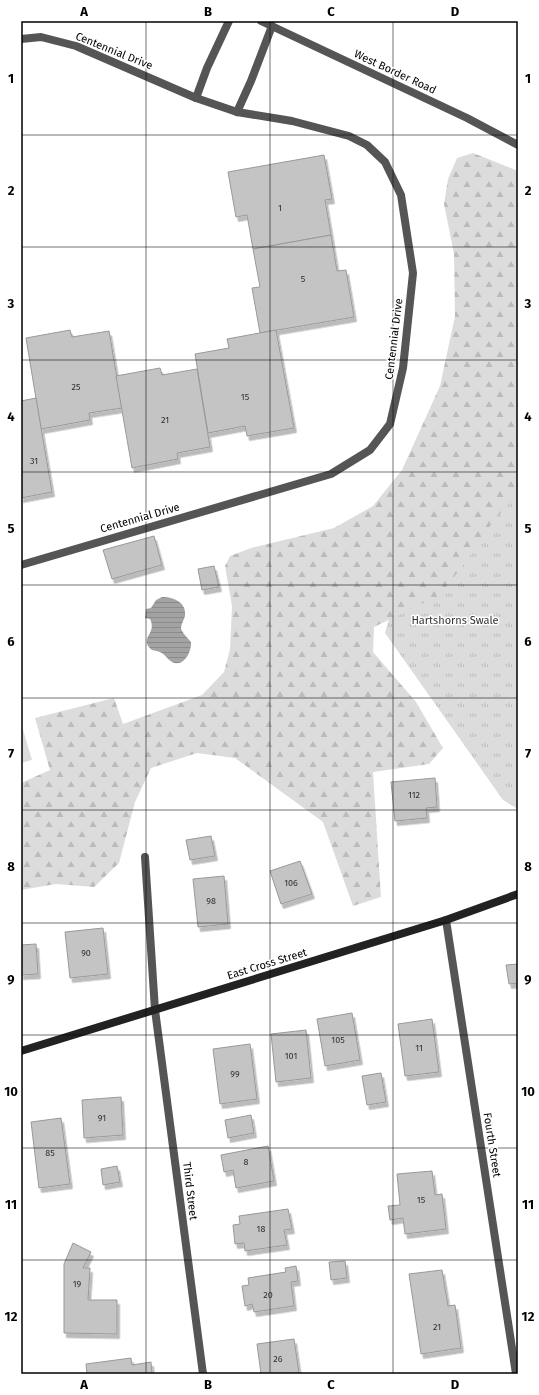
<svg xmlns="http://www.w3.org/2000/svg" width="539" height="1395" font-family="'Fira Sans',sans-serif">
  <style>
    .grass { fill: url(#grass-tufts) }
    .forest { fill: url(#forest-firs) }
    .garden { fill: #dcdcdc }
    .water { fill: url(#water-rules) }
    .building { fill: #c4c4c4; stroke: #999; filter: url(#shadow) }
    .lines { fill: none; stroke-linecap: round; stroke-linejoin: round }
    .street { stroke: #555; stroke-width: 8 }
    .secondary { stroke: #222; stroke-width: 8 }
    .grid { fill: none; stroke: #000; stroke-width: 1; stroke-opacity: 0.55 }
    .labels { text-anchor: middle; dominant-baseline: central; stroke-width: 3; stroke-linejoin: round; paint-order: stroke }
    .number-label { font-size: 9px; fill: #313131 }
    .street-label { font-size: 11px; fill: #000; stroke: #fff }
    .park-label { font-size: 11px; fill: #333; stroke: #fff }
    .neatline { fill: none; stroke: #000; stroke-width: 1.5 }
    .grid-label { font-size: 13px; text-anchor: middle; font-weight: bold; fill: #000 }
  </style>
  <defs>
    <pattern id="grass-tufts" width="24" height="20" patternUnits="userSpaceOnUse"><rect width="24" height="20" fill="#dcdcdc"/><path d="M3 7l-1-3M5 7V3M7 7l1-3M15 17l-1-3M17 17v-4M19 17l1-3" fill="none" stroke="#bbb"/></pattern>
    <pattern id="forest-firs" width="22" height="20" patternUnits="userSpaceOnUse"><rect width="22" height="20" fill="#dcdcdc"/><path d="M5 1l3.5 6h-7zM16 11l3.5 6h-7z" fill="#bbb"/></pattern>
    <pattern id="water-rules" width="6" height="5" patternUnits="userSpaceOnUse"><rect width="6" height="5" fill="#a3a3a3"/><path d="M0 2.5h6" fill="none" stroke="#8b8b8b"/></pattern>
    <filter id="shadow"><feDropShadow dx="2.5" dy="4.5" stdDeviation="0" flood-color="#0004"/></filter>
  </defs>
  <rect width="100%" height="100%" fill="#fff"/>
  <polygon class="grass" points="518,282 518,809 503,800 385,633 433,463"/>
  <polygon class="forest" points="473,153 518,171 518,494 494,520 464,564 440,595 374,627 373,652 416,702 443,748 429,764 373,772 381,897 353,906 323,822 235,758 197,753 151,768 135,802 119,863 94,887 56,884 21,890 21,783 50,770 35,718 114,698 123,724 202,695 224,672 230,649 232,606 225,566 230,556 251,548 334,528 373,506 402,470 440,386 455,316 454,254 444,204 448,179 457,158"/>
  <polygon class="garden" points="21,723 32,760 21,763"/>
  <path class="water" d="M162 597C173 597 187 602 185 616 184 620 181 624 181 629L184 634 191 642C192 651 184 668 172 662 167 659 165 654 160 652 155 650 152 652 149 647 141 637 157 633 150 619L145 618 146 609 151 608 156 600Z"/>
  <g class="building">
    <polygon points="324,155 332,199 325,200 331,235 253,249 247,215 236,217 228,172"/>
    <polygon points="331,235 337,271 346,270 354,317 260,333 252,288 260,287 253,249"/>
    <polygon points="70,330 72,337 109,331 122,408 89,413 90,420 41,429 26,338"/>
    <polygon points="276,330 294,428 247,436 245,426 208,433 195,354 229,348 227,339"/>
    <polygon points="160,368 162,375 197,369 210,447 177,453 178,459 132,468 116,376"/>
    <polygon points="36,398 52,492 21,498 21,401"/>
    <polygon points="154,536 162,565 112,579 103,550"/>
    <polygon points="214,566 219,587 202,590 198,569"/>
    <polygon points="435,778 437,807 426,808 427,818 395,821 391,782"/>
    <polygon points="211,836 215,856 190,860 186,840"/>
    <polygon points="300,861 312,894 281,904 270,871"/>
    <polygon points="224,876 228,924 198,927 193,879"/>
    <polygon points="103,928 108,974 70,978 65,932"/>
    <polygon points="36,944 38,974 21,975 21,945"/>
    <polygon points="518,964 518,983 509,984 506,965"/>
    <polygon points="352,1013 360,1060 325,1066 317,1019"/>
    <polygon points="432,1019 439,1072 405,1076 398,1024"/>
    <polygon points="306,1030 311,1078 276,1082 271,1034"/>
    <polygon points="250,1044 257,1099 220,1104 213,1049"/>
    <polygon points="381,1073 386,1102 367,1105 362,1076"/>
    <polygon points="121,1097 123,1135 84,1138 82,1100"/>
    <polygon points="251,1115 254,1133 228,1138 225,1120"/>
    <polygon points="61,1118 70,1184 39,1188 31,1122"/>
    <polygon points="268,1146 274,1181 236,1188 233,1170 224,1172 221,1155"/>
    <polygon points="117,1166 120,1182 103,1185 101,1169"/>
    <polygon points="432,1171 435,1195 442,1194 446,1229 405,1234 403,1218 390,1220 388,1206 400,1205 397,1174"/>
    <polygon points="288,1209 292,1229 284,1230 287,1245 245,1251 244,1243 235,1244 233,1225 240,1224 239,1216"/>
    <polygon points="73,1243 91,1252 83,1268 90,1268 88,1300 117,1300 117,1334 64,1333 64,1264"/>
    <polygon points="345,1261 347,1278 331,1280 329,1262"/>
    <polygon points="296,1266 298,1281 291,1282 294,1306 254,1312 252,1304 245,1306 242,1286 249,1285 248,1278 286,1272 285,1268"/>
    <polygon points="442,1270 448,1306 455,1305 461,1348 421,1354 409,1274"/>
    <polygon points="294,1339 299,1373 261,1374 257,1344"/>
    <polygon points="131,1358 132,1365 151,1362 152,1374 87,1374 86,1364"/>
  </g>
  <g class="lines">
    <g class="street">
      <polyline points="261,21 467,118 518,145"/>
      <polyline points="21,39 41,37 76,46 196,98 237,112 292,121 349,136 367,145 385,162 401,195 413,273 403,368 390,424 370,450 331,474 21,565"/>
      <polyline points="196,98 207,68 229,21"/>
      <polyline points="237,112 251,81 272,26"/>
      <polyline points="145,857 155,1010 203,1374"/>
      <polyline points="446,920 516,1374"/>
    </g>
    <polyline class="secondary" points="21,1051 446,920 518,894"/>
  </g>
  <path class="grid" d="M146 21V1374M270 21V1374M393 21V1374M21 135H518M21 247H518M21 360H518M21 472H518M21 585H518M21 698H518M21 810H518M21 923H518M21 1035H518M21 1148H518M21 1260H518"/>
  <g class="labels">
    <g class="number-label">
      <text x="280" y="208">1</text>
      <text x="303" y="279">5</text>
      <text x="76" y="387">25</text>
      <text x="245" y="397">15</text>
      <text x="165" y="420">21</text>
      <text x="34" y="461">31</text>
      <text x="414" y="795">112</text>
      <text x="291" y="883">106</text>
      <text x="211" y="901">98</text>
      <text x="86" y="953">90</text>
      <text x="338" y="1040">105</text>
      <text x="419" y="1048">11</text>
      <text x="291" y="1056">101</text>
      <text x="235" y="1074">99</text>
      <text x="102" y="1118">91</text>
      <text x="50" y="1153">85</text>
      <text x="246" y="1162">8</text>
      <text x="421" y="1200">15</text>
      <text x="261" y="1229">18</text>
      <text x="77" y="1284">19</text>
      <text x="268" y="1295">20</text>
      <text x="437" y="1327">21</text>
      <text x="278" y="1359">26</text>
    </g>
    <g class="street-label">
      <text transform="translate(114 51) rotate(22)">Centennial Drive</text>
      <text transform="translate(395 72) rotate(25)">West Border Road</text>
      <text transform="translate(394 339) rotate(-83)">Centennial Drive</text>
      <text transform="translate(140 518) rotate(-16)">Centennial Drive</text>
      <text transform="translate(267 964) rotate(-17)">East Cross Street</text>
      <text transform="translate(492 1145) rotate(81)">Fourth Street</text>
      <text transform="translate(190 1191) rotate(83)">Third Street</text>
    </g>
    <g class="park-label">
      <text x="455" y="620">Hartshorns Swale</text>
    </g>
  </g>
  <rect width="539" height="1395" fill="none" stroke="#ffffff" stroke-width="44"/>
  <rect x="22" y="22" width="495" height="1351" class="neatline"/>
  <g class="grid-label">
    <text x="84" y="16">A</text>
    <text x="208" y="16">B</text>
    <text x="331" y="16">C</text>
    <text x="455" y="16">D</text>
    <text x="11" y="83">1</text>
    <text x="528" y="83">1</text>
    <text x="11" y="195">2</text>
    <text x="528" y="195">2</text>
    <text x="11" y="308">3</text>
    <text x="528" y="308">3</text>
    <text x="11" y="421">4</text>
    <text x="528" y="421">4</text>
    <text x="11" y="533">5</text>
    <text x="528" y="533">5</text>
    <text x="11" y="646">6</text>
    <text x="528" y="646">6</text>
    <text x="11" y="758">7</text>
    <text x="528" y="758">7</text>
    <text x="11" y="871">8</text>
    <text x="528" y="871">8</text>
    <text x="11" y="984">9</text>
    <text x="528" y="984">9</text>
    <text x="11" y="1096">10</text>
    <text x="528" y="1096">10</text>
    <text x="11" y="1209">11</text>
    <text x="528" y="1209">11</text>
    <text x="11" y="1321">12</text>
    <text x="528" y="1321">12</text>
    <text x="84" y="1389">A</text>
    <text x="208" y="1389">B</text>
    <text x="331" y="1389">C</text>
    <text x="455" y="1389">D</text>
  </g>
</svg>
